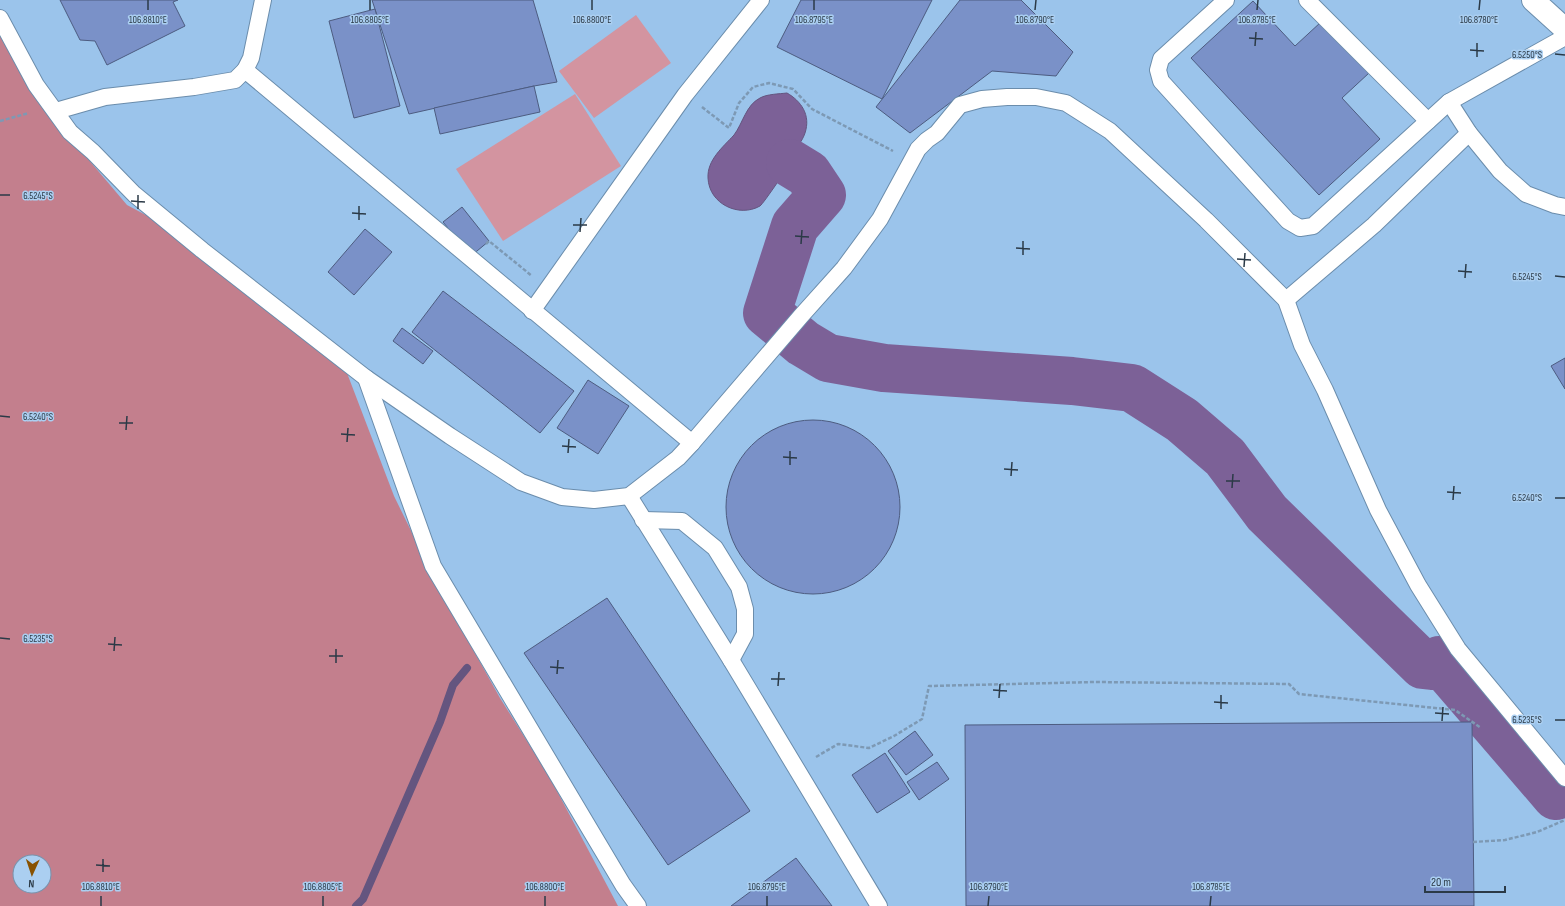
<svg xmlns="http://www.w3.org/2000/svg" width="1565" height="906" font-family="'Sofia Sans Condensed',sans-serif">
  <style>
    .built { fill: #9bc4eb; fill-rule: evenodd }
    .green { fill: #d394a0 }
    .forest { fill: #c37f8d; fill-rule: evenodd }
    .water { fill: #7c6197; stroke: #64557f }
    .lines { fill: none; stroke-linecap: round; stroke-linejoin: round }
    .stream { stroke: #64557f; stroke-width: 8 }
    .river { stroke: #7c6197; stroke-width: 48 }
    .building { fill: #7a91c8; stroke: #4d5c80 }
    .lane-casing { stroke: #6b8dac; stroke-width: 18 }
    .secondary-casing { stroke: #6b8dac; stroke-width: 24 }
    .path { stroke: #7d99b4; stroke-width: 2.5; stroke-dasharray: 4 2; stroke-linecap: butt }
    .lane { stroke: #fff; stroke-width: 16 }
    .secondary { stroke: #fff; stroke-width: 22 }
    .ticks { fill: none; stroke: #2b3a47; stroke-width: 1.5 }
    .ticks-label { font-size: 10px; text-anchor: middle; fill: #2b3a47; stroke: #abcff1; stroke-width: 3; stroke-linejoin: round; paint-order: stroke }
  </style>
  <rect width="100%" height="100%" fill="#abcff1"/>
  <path class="built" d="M0 0H1565V906H0ZM20 862H44V886H20Z"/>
  <g class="green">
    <polygon points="636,15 671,63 594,118 559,71"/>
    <polygon points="575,94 621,166 503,241 456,169"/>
  </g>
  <path class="forest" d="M0 27 66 133 127 205 157 221 347 373 394 496 441 592 500 698 549 776 618 906H0ZM20 862H44V886H20Z"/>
  <path class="water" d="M787 93C801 101 811 115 805 133 802 142 797 145 795 156 790 164 764 203 760 206 739 218 709 204 708 178 707 160 723 147 734 135 743 123 746 105 760 98 767 94 779 94 787 93Z"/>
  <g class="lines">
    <polyline class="stream" points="356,906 363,899 440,722 453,685 467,668"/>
    <polyline class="river" points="790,163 808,174 822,195 795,226 767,313 803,343 828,358 884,368 1072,381 1132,388 1182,420 1225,457 1267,513 1423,665 1432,666 1439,660 1556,796"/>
  </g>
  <g class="building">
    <polygon points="60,0 178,0 173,2 185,26 107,65 95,41 80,40"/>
    <polygon points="372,0 533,0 557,82 534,86 409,114"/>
    <polygon points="801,0 932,0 882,99 777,47"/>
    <polygon points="960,0 1021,0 1073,52 1056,76 992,71 910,133 876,107"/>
    <polygon points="1253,1 1295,46 1321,22 1369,73 1342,98 1380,139 1319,195 1191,58"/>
    <polygon points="375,9 400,106 354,118 329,21"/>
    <polygon points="534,86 540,112 440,134 434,108"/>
    <polygon points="462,207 489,241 471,256 443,222"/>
    <polygon points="365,229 392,252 354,295 328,272"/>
    <polygon points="443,291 574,391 540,433 412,332"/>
    <polygon points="402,328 433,351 423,364 393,341"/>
    <polygon points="1565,358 1565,389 1551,366"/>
    <polygon points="588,380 629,406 598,454 557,428"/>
    <circle cx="813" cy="507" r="87"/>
    <polygon points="607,598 750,811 668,865 524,653"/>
    <polygon points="1472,722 1474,906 966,906 965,725"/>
    <polygon points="915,731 933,755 906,775 888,751"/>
    <polygon points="885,753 910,792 877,813 852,775"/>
    <polygon points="937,762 949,779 919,800 907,782"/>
    <polygon points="796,858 832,906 731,906"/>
  </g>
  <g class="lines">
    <g class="lane-casing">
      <g id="lane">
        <polyline points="1226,0 1161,59 1158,70 1161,81 1288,221 1300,228 1313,226 1449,102 1565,37"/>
        <polyline points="1307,0 1428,121"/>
        <polyline points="0,18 36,85 70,132 93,152 134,194 202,250 366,378 450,436 521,482 562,497 594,500 629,496 678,458 692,443 801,316 844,268 880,219 918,149 927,140 937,133 960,105 982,99 1007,97 1036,97 1066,103 1110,131 1206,220 1286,300 1302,345 1325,390 1378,510 1418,585 1458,649 1565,778"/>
        <polyline points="245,70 692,443"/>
        <polyline points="1449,102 1469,133 1500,171 1526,194 1555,205 1565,207"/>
        <polyline points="56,111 105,97 194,87 235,80 245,70 251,58 263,0"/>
        <polyline points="1286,300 1374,225 1469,133"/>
        <polyline points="532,311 685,95 761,0"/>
        <polyline points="366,378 433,566 623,885 638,906"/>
        <polyline points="629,496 731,660 879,906"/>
        <polyline points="643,520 682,521 715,548 739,587 745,609 745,634 731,660"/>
      </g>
    </g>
    <g class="secondary-casing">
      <polyline id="secondary" points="1533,0 1565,29"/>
    </g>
    <g class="path">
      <polyline points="702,107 729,128 739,103 753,87 769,83 793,89 812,109 893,151"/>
      <polyline points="0,121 29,113"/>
      <polyline points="486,244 489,241 532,276"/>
      <polyline points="816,757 838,744 869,748 894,736 922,719 929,686 1095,682 1289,684 1299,694 1455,710 1481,728"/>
      <polyline points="1473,842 1505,840 1537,832 1565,820"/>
    </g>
    <use href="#lane" class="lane"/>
    <use href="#secondary" class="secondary"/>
  </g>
  <path class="ticks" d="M148 10V0M370 10V0M592 10V0M814 10V0M1035 10 1036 0M1257 10 1258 0M1479 10 1480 0M1249 38 1263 39M1255 46 1256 32M1470 50 1484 51M1555 54 1565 55M1477 57V43M0 195H10M131 201 145 202M138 209V195M352 213 366 214M359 220V206M573 225H587M580 232 581 218M795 236 809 237M801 244 802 230M1016 248 1030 249M1023 255V241M1237 259 1251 260M1244 267 1245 253M1458 271 1472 272M1555 276 1565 277M1465 278 1466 264M0 416 10 417M119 423H133M126 430 127 416M341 434 355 435M347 442 348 428M562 446 576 447M568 453 569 439M783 457 797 458M790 465V451M1004 469 1018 470M1011 476 1012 462M1226 481H1240M1232 488 1233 474M1447 492 1461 493M1555 498H1565M1453 500 1454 486M0 638 10 639M108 644 122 645M114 651 115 637M329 656H343M336 663V649M550 667 564 668M557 674 558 660M771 679H785M778 686 779 672M993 690 1007 691M999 698 1000 684M1214 702 1228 703M1221 709V695M1435 713 1449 714M1555 720H1565M1442 721 1443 707M96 865 110 866M103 872V859M101 906V896M323 906V896M545 906V896M767 906V896M988 906 989 896M1210 906 1211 896"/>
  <g class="ticks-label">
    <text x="148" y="23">106.8810°E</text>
    <text x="370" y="23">106.8805°E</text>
    <text x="592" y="23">106.8800°E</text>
    <text x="814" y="23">106.8795°E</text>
    <text x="1035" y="23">106.8790°E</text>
    <text x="1257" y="23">106.8785°E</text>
    <text x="1479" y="23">106.8780°E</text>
    <text x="1527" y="58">6.5250°S</text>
    <text x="38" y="199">6.5245°S</text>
    <text x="1527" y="280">6.5245°S</text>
    <text x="38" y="420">6.5240°S</text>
    <text x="1527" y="501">6.5240°S</text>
    <text x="38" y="642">6.5235°S</text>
    <text x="1527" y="723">6.5235°S</text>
    <text x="101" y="890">106.8810°E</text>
    <text x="323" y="890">106.8805°E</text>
    <text x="545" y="890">106.8800°E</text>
    <text x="767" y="890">106.8795°E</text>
    <text x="989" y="890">106.8790°E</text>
    <text x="1211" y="890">106.8785°E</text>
  </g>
  <g transform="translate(32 874) rotate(183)"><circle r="19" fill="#abcff1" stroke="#7893ad"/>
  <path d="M0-3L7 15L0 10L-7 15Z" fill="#885201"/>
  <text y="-6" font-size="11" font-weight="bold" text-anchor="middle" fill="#2b3a47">N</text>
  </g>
  <path d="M1425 886v6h80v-6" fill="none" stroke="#2b3a47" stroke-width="2"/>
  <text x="1431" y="886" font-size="12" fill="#2b3a47" stroke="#abcff1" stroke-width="3" paint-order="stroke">20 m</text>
</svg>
